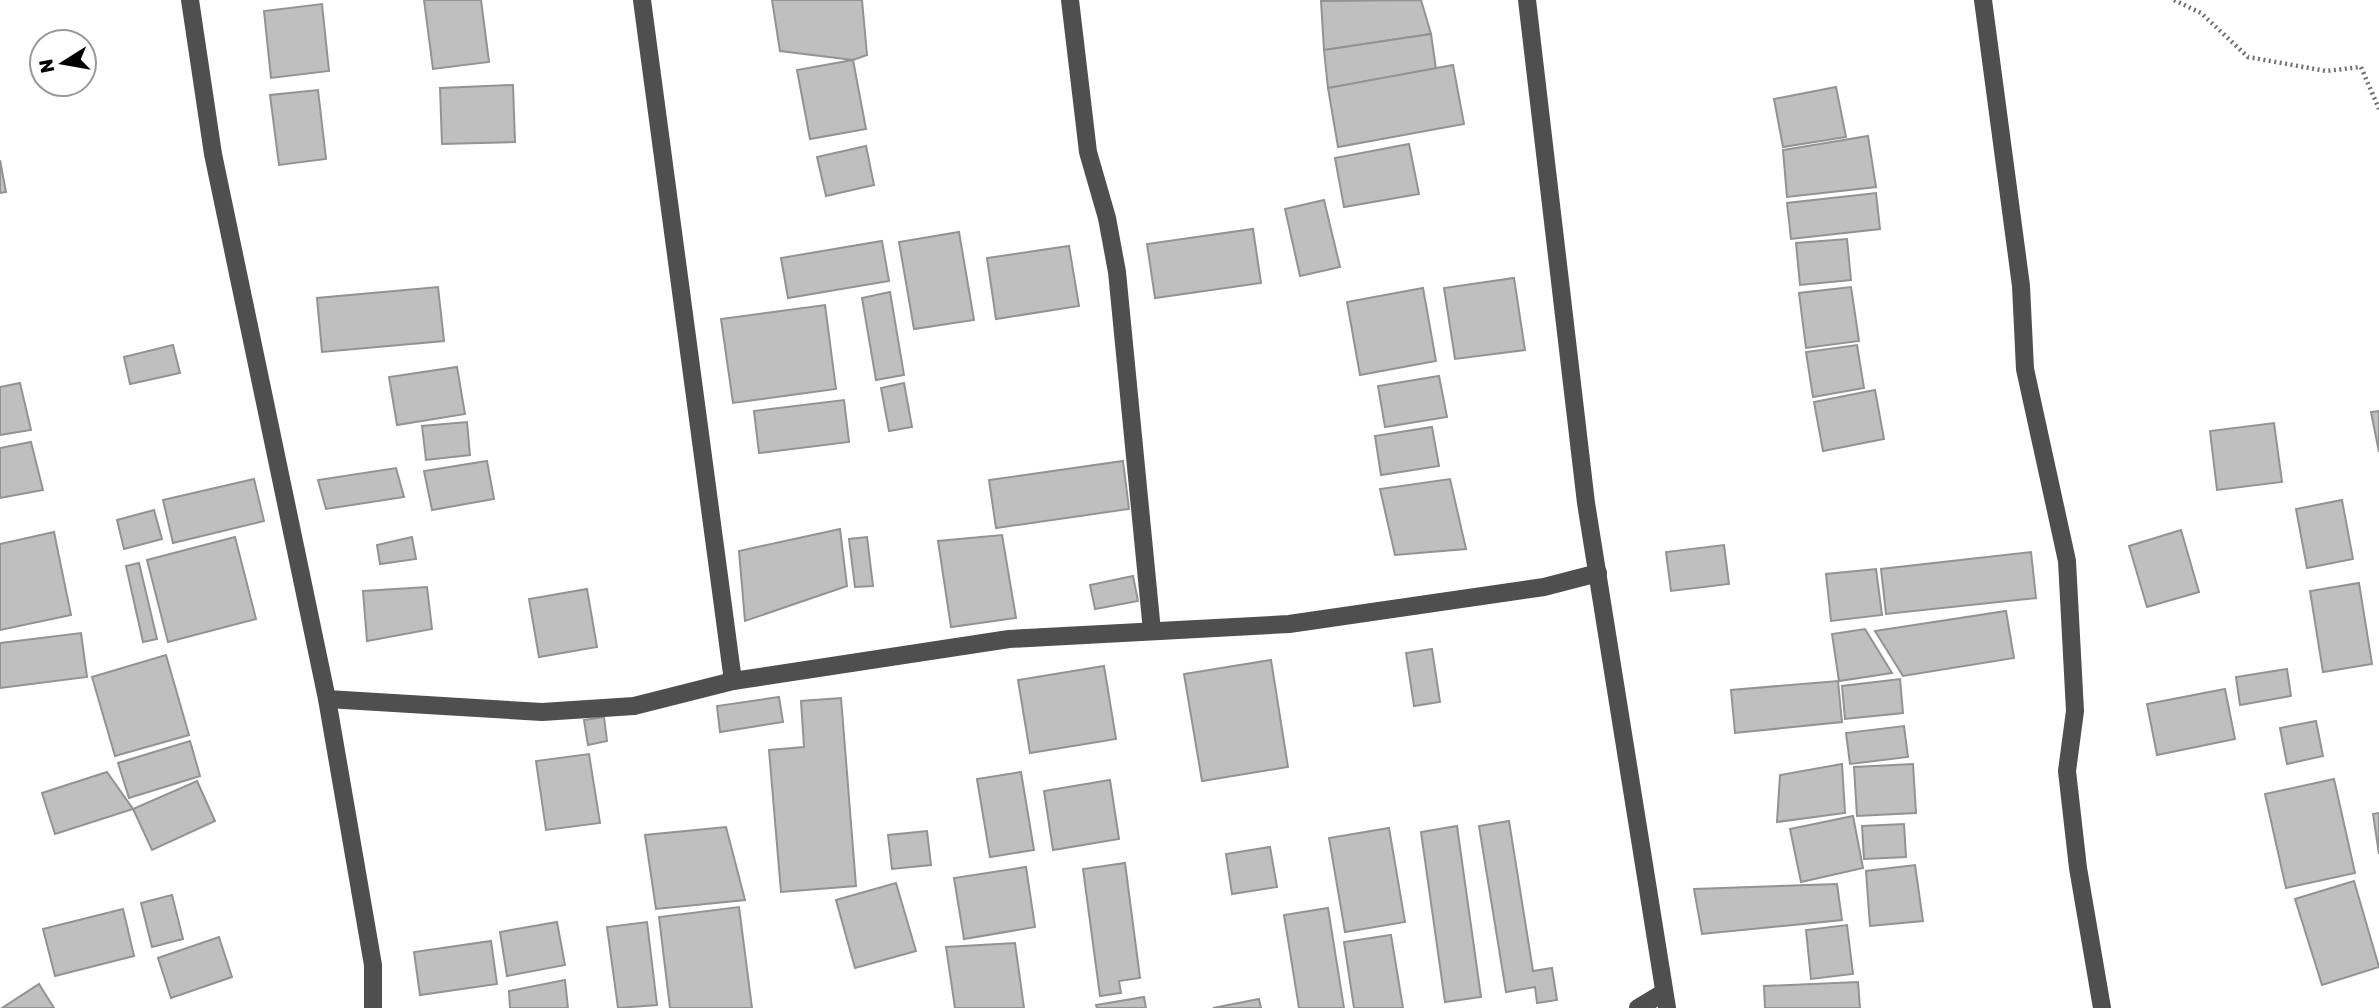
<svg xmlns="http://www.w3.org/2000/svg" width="2379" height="1008" font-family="Rubik,sans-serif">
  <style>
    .building { fill: #bfbfbf; stroke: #939393; stroke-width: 2 }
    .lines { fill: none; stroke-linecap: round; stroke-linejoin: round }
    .path { stroke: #717171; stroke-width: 4.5; stroke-dasharray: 2 3.5; stroke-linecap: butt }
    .minor { stroke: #4f4f4f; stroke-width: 18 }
  </style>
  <rect width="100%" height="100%" fill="#fff"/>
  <g class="building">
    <polygon points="424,0 481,0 489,62 433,69"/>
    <polygon points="772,0 862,0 867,55 853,60 780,51"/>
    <polygon points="1421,0 1431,34 1324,50 1321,1"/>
    <polygon points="322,4 329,71 271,78 264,11"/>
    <polygon points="1431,34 1436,69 1328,88 1324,50"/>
    <polygon points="853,60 866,129 810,139 797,70"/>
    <polygon points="1453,65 1464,124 1338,147 1328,88"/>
    <polygon points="513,85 515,142 442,144 440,88"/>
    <polygon points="1836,87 1846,137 1783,147 1774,99"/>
    <polygon points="318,90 326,159 279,165 270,95"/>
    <polygon points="1868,136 1876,187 1787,197 1783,150"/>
    <polygon points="1409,144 1419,194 1344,207 1335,158"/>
    <polygon points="866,146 874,185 826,196 817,157"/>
    <polygon points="0,160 6,192 0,193"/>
    <polygon points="1876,193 1880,229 1791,239 1787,203"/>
    <polygon points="1324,200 1340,267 1300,276 1285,209"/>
    <polygon points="1253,229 1261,283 1155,298 1147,244"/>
    <polygon points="959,232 974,320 914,329 899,242"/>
    <polygon points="1847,239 1851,280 1800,285 1796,243"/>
    <polygon points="882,241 889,281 788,298 781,258"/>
    <polygon points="1069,246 1079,306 996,319 987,258"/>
    <polygon points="1514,278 1525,350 1455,359 1444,288"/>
    <polygon points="438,287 444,341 322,352 317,298"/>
    <polygon points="1851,287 1859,341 1806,348 1799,293"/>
    <polygon points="1423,288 1436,361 1360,375 1347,302"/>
    <polygon points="890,292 904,375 876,380 862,298"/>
    <polygon points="825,305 836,389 733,403 721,319"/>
    <polygon points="173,345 180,373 130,384 124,357"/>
    <polygon points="1857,345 1864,388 1813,397 1806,352"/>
    <polygon points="457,367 465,414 397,425 389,377"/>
    <polygon points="1439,376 1447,417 1385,427 1378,386"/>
    <polygon points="20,383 31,430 0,435 0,387"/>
    <polygon points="904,383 912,427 889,431 881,388"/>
    <polygon points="1875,390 1884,439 1823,451 1814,402"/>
    <polygon points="844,400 849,442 759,453 754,411"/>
    <polygon points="2379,411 2379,452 2371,412"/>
    <polygon points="467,422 470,455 426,460 422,426"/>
    <polygon points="2274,423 2282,482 2217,490 2210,431"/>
    <polygon points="1432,427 1439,466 1381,475 1375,436"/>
    <polygon points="31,442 43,490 0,498 0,448"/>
    <polygon points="487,461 494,499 432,510 424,471"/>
    <polygon points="1123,461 1129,509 996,528 989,480"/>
    <polygon points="396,468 404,497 326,509 318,480"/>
    <polygon points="254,479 264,521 173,543 163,500"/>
    <polygon points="1450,479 1466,549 1395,555 1380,489"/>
    <polygon points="2342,500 2353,559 2307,568 2296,509"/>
    <polygon points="154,510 162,539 124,549 117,520"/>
    <polygon points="840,529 847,586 745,621 739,551"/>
    <polygon points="2181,530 2199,592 2147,607 2129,546"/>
    <polygon points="54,532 71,615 0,630 0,544"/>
    <polygon points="1002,535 1016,618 951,627 938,541"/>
    <polygon points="235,537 256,619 168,642 147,560"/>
    <polygon points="412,537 416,559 380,564 377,545"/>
    <polygon points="867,537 873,586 855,587 849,539"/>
    <polygon points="1724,545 1729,584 1671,591 1666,552"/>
    <polygon points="2031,552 2036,598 1886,614 1881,569"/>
    <polygon points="139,563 157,639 143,642 126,566"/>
    <polygon points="1876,569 1882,615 1831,621 1826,574"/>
    <polygon points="1133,576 1138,601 1095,609 1090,585"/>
    <polygon points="2359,583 2372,664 2323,672 2310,591"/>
    <polygon points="427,587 432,629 367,641 363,591"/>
    <polygon points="587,589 597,647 539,657 529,599"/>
    <polygon points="2006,611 2014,658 1903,676 1875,631"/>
    <polygon points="1865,629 1892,673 1839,681 1832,634"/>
    <polygon points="81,633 87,677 0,688 0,643"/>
    <polygon points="1432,649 1440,702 1414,706 1406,653"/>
    <polygon points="166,655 189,735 115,756 92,677"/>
    <polygon points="1271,660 1288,767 1202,781 1184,674"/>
    <polygon points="1104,666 1116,739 1030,753 1018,680"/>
    <polygon points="2287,669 2291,696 2240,705 2236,677"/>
    <polygon points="1900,679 1903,713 1845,719 1842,686"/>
    <polygon points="1838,681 1842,722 1735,733 1731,690"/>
    <polygon points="2225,689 2235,739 2157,755 2147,704"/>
    <polygon points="779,697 783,722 720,732 717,706"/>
    <polygon points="841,698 856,886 781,892 769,750 804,747 801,701"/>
    <polygon points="604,717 607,741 588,745 584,720"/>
    <polygon points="2316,721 2323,756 2287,764 2280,728"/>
    <polygon points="1904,726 1908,757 1850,764 1846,733"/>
    <polygon points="190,741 200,776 129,798 118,763"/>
    <polygon points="589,754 600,823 546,830 536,761"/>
    <polygon points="1842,764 1845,813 1777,822 1780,775"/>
    <polygon points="1913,764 1916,813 1857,816 1854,767"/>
    <polygon points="107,772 133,809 55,834 42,793"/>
    <polygon points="1021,772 1034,850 990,857 977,779"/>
    <polygon points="2334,779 2355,873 2286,888 2265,794"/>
    <polygon points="1110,780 1119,839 1053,850 1044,791"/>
    <polygon points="197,781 215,821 152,850 133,809"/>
    <polygon points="2379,813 2379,854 2373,814"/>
    <polygon points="1853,816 1863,868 1801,882 1790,829"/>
    <polygon points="1509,821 1533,971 1552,968 1557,1000 1537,1003 1535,987 1506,992 1479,826"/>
    <polygon points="1904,824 1906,857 1864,859 1862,826"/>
    <polygon points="1457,826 1481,997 1445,1002 1421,832"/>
    <polygon points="726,827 745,900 656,909 645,835"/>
    <polygon points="1389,828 1405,922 1345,932 1329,838"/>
    <polygon points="927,831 931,865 892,869 888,835"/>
    <polygon points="1270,847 1277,887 1232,894 1226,854"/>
    <polygon points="1125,863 1140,978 1119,981 1121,993 1100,996 1083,869"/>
    <polygon points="1915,865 1923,921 1870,926 1866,871"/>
    <polygon points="1026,867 1035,927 964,939 954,878"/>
    <polygon points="2354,881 2379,967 2322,985 2295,899"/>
    <polygon points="896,883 916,951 855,968 836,900"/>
    <polygon points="1837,884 1842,920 1702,934 1694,889"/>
    <polygon points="172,895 183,939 152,947 141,903"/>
    <polygon points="739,907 752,1008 670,1008 659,917"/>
    <polygon points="1328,908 1344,1008 1299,1008 1284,915"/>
    <polygon points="123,909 134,956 55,976 43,929"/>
    <polygon points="557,922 565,965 507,976 500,932"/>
    <polygon points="647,922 657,1005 618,1008 607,927"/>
    <polygon points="1847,925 1853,974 1811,979 1806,930"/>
    <polygon points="1391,935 1403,1008 1354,1008 1344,942"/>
    <polygon points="219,937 232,977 171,998 158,958"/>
    <polygon points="491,941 497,984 420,995 414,952"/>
    <polygon points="1015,943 1024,1008 955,1008 946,947"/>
    <polygon points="565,980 568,1008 510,1008 509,991"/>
    <polygon points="1858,982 1860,1008 1765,1008 1764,986"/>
    <polygon points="39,984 54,1008 2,1008"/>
    <polygon points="1144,997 1146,1008 1097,1008 1096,1005"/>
    <polygon points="1259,999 1261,1008 1213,1008"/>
  </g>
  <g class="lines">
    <polyline class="path" points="2174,0 2201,13 2248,57 2326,71 2361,67 2379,109"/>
    <g class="minor">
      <polyline points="190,0 213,154 327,699 373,965 373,1008"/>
      <polyline points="642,0 733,681"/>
      <polyline points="1070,0 1088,152 1107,218 1117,272 1152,631"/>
      <polyline points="1527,0 1586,503 1667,1008"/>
      <polyline points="1983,0 2021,286 2025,369 2067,561 2075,711 2067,771 2078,868 2102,1008"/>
      <polyline points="327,699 542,712 634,706 733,681 1009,639 1289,624 1544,587 1598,573"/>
      <polyline points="1638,1008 1663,993"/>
    </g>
  </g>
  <g transform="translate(63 63) rotate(259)"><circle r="33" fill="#ffffff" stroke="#999999" stroke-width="2"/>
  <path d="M0-5L12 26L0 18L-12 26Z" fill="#000000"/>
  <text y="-10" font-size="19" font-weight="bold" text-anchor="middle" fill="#000000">N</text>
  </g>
</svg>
